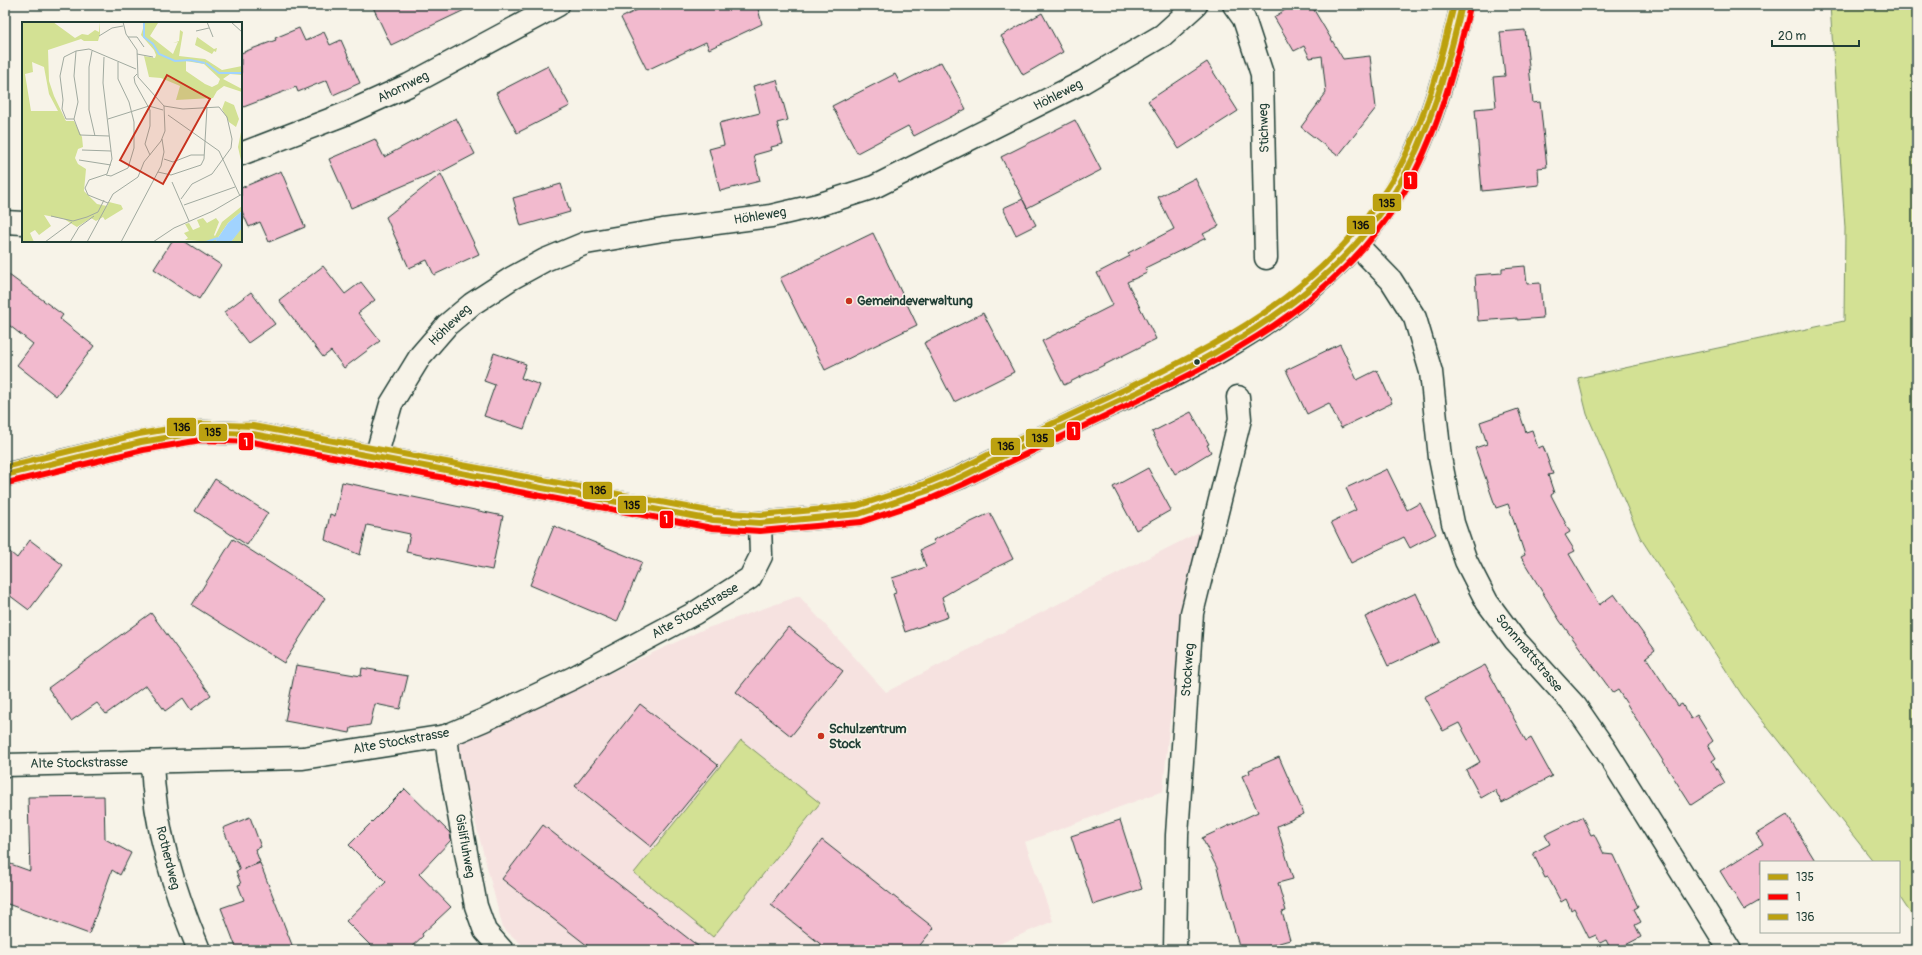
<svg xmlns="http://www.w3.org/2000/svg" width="1922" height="955" font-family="Pangolin,sans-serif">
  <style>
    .built { fill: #f6e2e0 }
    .green { fill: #d3e194; stroke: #798f64 }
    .building { fill: #f2bace; stroke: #1f3d34 }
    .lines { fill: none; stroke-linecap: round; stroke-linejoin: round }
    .minor-casing { stroke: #1f3d34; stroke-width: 25 }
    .minor { stroke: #f7f3e8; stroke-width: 22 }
    .bus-1-casing { stroke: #f7f3e8; stroke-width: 9 }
    .bus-2-casing { stroke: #f7f3e8; stroke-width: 9 }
    .bus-3-casing { stroke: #f7f3e8; stroke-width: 9 }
    .bus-1 { stroke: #bca110; stroke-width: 6 }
    .bus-2 { stroke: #f00; stroke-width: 6 }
    .bus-3 { stroke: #bca110; stroke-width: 6 }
    .poi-dot { fill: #c8321e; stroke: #f7f3e8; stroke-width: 1.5 }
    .bus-dot { fill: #1f3d34; stroke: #f7f3e8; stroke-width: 1.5 }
    .labels { text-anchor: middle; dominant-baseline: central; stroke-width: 3; stroke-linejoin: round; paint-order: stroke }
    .street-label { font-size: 13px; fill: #1f3d34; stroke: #f7f3e8 }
    .poi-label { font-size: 13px; font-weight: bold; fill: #1f3d34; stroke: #f7f3e8; text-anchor: start }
    .inset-river { fill: none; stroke: #a1d3fe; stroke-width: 2 }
    .inset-road { fill: none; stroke: #a1aaa0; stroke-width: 1 }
    .view { fill: #c8321e; fill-opacity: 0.15; stroke: #c8321e; stroke-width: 2 }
    .inset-edge { fill: none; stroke: #1f3d34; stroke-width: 2 }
    .line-badge { stroke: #f7f3e8; stroke-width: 1.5 }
    .badge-label { font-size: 11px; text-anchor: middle; font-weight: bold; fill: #fff }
    .pale-badge-label { font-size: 11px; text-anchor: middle; font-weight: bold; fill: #111 }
  </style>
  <rect width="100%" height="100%" fill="#f7f3e8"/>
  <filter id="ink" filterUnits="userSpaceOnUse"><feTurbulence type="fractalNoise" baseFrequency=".025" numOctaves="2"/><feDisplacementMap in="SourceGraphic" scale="8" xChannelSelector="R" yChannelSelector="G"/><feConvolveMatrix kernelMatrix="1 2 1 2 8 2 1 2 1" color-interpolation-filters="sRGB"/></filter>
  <g filter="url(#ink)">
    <polygon class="built" points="1201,531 1169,727 1163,791 1025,842 1053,921 985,950 528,950 503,928 455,745 702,630 799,596 886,692"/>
    <g class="green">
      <polygon points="1830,5 1917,5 1917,923 1899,896 1899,862 1874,862 1742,695 1640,537 1587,414 1578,378 1844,321 1845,228"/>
      <polygon points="741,740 820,803 713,937 634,873"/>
    </g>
    <g class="building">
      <polygon points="372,5 475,5 391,45"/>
      <polygon points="647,5 757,5 762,24 709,49 706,42 647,70 621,18"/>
      <polygon points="1293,5 1311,5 1343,59 1370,56 1376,108 1338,156 1301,127 1326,93 1322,56 1310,58 1304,46 1294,51 1274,17"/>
      <polygon points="1042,13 1063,52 1023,75 1001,36"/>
      <polygon points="299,28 305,41 324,32 330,45 341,40 360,83 333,95 327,80 298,92 296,87 241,108 241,53 276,40 275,38"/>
      <polygon points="1525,30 1533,103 1540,102 1547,167 1538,168 1539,185 1482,191 1475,109 1496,107 1493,77 1505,76 1500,32"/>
      <polygon points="941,62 966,109 914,136 908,126 857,153 832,106 895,74 900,83"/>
      <polygon points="1207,62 1238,111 1179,149 1148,101"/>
      <polygon points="548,66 570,106 517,133 496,93"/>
      <polygon points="777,80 788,120 777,123 783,144 771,147 772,150 754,155 760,181 720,191 709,149 724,145 719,123 760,113 753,86"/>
      <polygon points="456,118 475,154 441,172 440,170 351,208 329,159 375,139 384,157"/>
      <polygon points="1075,120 1101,170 1027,208 1023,200 1036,225 1016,235 1003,208 1023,199 1001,157"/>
      <polygon points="281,171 305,227 269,242 260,222 249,227 241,209 241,188"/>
      <polygon points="441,174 479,254 434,275 427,260 409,268 386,217"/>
      <polygon points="1195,178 1219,226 1203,234 1206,238 1145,268 1147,273 1127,282 1156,339 1064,385 1042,341 1113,305 1097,273 1130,256 1128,253 1174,229 1158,197"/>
      <polygon points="561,184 570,212 521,226 513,198"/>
      <polygon points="873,233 917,325 825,370 780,278"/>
      <polygon points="172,241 184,241 221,265 199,299 154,269"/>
      <polygon points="323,266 345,294 361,282 375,300 358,313 380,341 344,368 331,351 323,357 279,300"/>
      <polygon points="1525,266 1527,284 1540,283 1543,318 1517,320 1517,318 1478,321 1475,275 1502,273 1502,268"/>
      <polygon points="5,272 63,315 60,319 94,346 56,396 17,365 33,344 5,322"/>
      <polygon points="251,292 275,324 248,343 224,312"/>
      <polygon points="983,313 1014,372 954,402 924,343"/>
      <polygon points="1340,344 1357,380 1377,370 1392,403 1341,428 1329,403 1307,414 1286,370"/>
      <polygon points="494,353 526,364 521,378 540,385 524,429 484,416 495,385 484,381"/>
      <polygon points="1518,409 1526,432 1532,430 1538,448 1543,446 1553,474 1548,475 1554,493 1551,495 1570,532 1565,535 1575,551 1569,554 1599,605 1614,594 1655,650 1646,657 1678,706 1682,704 1691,719 1697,715 1713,741 1708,745 1716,758 1712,761 1725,783 1691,805 1618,690 1613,693 1560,621 1521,557 1525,555 1508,504 1496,508 1475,448 1487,444 1480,422"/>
      <polygon points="1191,412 1209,444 1207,445 1211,452 1175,474 1152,432"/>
      <polygon points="1148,468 1171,510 1136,530 1113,487"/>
      <polygon points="1387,469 1407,510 1420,503 1436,534 1410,548 1404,537 1351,563 1331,522 1356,510 1346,488"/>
      <polygon points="215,479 268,513 247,545 195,511"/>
      <polygon points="342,482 503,516 492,570 406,552 410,534 367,525 360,555 325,540 330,514 335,516"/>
      <polygon points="990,513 1013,559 971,580 942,597 948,617 905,632 893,594 896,593 892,578 926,567 920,550 935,543 933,540"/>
      <polygon points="554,526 642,562 617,622 530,585"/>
      <polygon points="233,539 325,598 284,663 192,605"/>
      <polygon points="30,540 63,565 29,610 5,592 5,548 17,558"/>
      <polygon points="1416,593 1439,642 1388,666 1365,617"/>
      <polygon points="151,613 211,695 191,710 183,698 165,711 146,685 106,714 97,703 71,721 48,688"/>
      <polygon points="788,627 843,671 791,736 736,692"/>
      <polygon points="296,665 361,676 362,668 408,676 400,709 375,704 370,725 351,728 350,733 285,721"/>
      <polygon points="1485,665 1526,741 1531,738 1552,776 1502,803 1495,790 1481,798 1466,770 1480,762 1459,723 1443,731 1424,697"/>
      <polygon points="640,704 718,765 651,847 575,786"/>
      <polygon points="1279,757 1304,814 1277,826 1293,879 1278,883 1286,911 1282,912 1290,940 1254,950 1240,950 1217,868 1202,838 1258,812 1242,776 1250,773 1249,770"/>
      <polygon points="405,789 450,833 451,840 419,874 451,907 422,934 423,936 408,950 375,950 346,921 386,882 349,845"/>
      <polygon points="104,796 105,839 131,853 120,875 112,870 89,934 5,903 5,862 30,871 28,797"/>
      <polygon points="1787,815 1816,862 1761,862 1761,900 1744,910 1720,871 1763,844 1756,834"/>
      <polygon points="250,817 261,847 255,849 260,862 244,869 260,863 294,950 237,950 221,908 244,900 238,885 241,884 236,871 240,870 223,828"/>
      <polygon points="1582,817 1591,835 1594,834 1604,854 1614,855 1638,907 1634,909 1641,922 1635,925 1641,937 1616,950 1611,950 1606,940 1600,943 1596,935 1589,938 1574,908 1571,910 1566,899 1561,902 1548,877 1545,878 1533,853 1550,844 1545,835"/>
      <polygon points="1120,820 1142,889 1093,905 1071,836"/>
      <polygon points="543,825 703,950 593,950 502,879"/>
      <polygon points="822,840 934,928 916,950 828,950 771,905"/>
    </g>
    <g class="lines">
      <g class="minor-casing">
        <g id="minor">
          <polyline points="1234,5 1244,19 1262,74 1266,258"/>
          <polyline points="241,154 345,114 409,85 558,5"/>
          <polyline points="5,222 23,223"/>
          <polyline points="1357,245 1391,280 1415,318 1431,372 1440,458 1453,523 1466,561 1487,602 1515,640 1576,707 1605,749 1730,950"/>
          <polyline points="376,457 391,404 421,355 447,325 472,304 512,278 545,260 586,243 663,230 771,216 818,205 874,187 1083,82 1163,35 1196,5"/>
          <path d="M5 475 141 442 200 432 253 434 713 520 760 523 859 514 927 491 961 477C1011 452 1062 428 1112 404 1141 391 1170 378 1198 363 1266 327 1335 278 1380 214 1425 152 1445 78 1462 5"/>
          <polyline points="446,736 449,761 476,906 485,931 502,950"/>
          <path d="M152 762C154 827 174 890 199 950"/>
          <polyline points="5,765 303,758 446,736 484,720 573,678 695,613 750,578 761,556 760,523"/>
          <polyline points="1175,950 1177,835 1192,613 1240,419 1238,397"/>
        </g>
      </g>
      <use href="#minor" class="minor"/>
      <g class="bus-1-casing">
        <path id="bus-1" d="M5 475 141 442 200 432 253 434 713 520 760 523 859 514 927 491 961 477C1011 452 1061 427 1112 404 1221 354 1332 296 1396 190 1430 133 1447 69 1462 5"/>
      </g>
      <g class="bus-2-casing">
        <path id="bus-2" d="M7 483 143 450 201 440 252 442 712 528 760 531 861 522 930 499 964 484C1014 460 1063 436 1113 412 1225 359 1337 304 1403 194 1437 136 1454 71 1470 7"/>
      </g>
      <g class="bus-3-casing">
        <path id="bus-3" d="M5 467 139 434 199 424 253 426 714 512 760 515 857 506 924 484 958 470C1007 445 1057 421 1107 398 1218 345 1320 295 1388 187 1423 132 1439 67 1454 5"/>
      </g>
      <use href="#bus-1" class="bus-1"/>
      <use href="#bus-2" class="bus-2"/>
      <use href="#bus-3" class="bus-3"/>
    </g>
  </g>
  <g class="poi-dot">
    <circle cx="849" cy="301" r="4"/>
    <circle cx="821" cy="736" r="4"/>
  </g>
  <circle class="bus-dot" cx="1197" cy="362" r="3.5"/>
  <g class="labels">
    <g class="street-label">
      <text transform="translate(403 87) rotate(-26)">Ahornweg</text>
      <text transform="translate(1058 95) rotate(-27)">Höhleweg</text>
      <text transform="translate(1264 128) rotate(-92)">Stichweg</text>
      <text transform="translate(760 216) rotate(-9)">Höhleweg</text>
      <text transform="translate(450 325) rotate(-44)">Höhleweg</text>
      <text transform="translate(695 611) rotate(-30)">Alte Stockstrasse</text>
      <text transform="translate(1529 653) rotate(50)">Sonnmattstrasse</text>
      <text transform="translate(1188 670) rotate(-86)">Stockweg</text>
      <text transform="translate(401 741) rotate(-10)">Alte Stockstrasse</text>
      <text transform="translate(79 763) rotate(-1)">Alte Stockstrasse</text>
      <text transform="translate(465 846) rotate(80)">Gislifluhweg</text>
      <text transform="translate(168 858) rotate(76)">Rotherdweg</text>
    </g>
    <g class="poi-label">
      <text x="857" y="301">Gemeindeverwaltung</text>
      <text x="829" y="729">Schulzentrum<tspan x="829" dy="15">Stock</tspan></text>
    </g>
  </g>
  <g transform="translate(22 22)">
    <rect width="220" height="220" fill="#f7f3e8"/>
    <path d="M0 0H31L53 16 60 12 66 13 73 8 77 10 78 0V12L76 19H62L59 17 26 28 27 59 32 74 44 99H52L60 115 61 125 56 127 53 136 56 142 64 147 62 169 75 182 85 184 87 180 99 183 101 187 83 198 81 195 74 199 69 196 55 205 42 197 22 193 29 204 17 213 13 208 8 211 12 220H0ZM10 40 22 45 27 72 36 89H9L3 52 11 50ZM123 0 136 1 128 14 151 32 156 20 151 21 157 19 158 8 161 10 157 34 183 37 200 48 220 44V53L208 52 201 57 220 67V70L202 64 195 69 191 76 154 78 158 64 139 56 127 55 122 34 133 36 134 33 132 28 119 13ZM164 39 182 42 198 57 196 62 190 65 183 62 164 49ZM175 15 192 27 195 26 194 30 192 29 190 32 173 23ZM203 79 212 83 217 97 214 105 207 100 200 87ZM220 105V143L216 125ZM220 184V189L206 201 193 220 163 218 166 216 162 211 167 209 163 202 167 201 171 208 178 205 175 198 181 196 185 201 194 196 197 200 192 213 193 214 200 200ZM220 206V220H209L217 208Z" fill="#d3e194" fill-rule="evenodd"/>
    <path d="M220 189V206L209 220H193L206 201Z" fill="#a1d3fe"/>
    <path class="inset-river" d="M122 0V15L131 22 137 32 153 39 168 38 183 41M184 41 197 51H220M184 220 196 216"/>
    <path class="inset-road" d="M185 0 191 15M209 0 220 10M174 9 187 6M77 14 90 6 101 4M106 15H115L122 25M70 29 67 45V88L73 114M115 32 131 35M82 35 81 61 90 137 85 152 67 158 63 166 66 173 86 181M115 52 112 55 113 61 128 88V104L123 122 128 133M142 84 161 87 197 85 205 95 210 117 209 126 190 152 170 162 159 177M146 93 197 129 218 174M52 97H44L40 87 41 78 38 54 42 35 54 29M86 97 127 84 141 88M87 114 58 113 52 97 56 80 52 54 54 29 67 27 114 47M60 128 89 129M142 137 151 140 169 133H182M57 138 89 143M136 150 149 153 179 143 182 137 185 85M84 153 89 154 106 146 112 126V100L107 80 96 57V40M150 160 167 199M162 183 213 165M29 194 51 199 65 195 76 190 82 178M23 220 50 200M48 220 57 205 72 194M65 220 91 172 116 155 122 140 139 119 143 109 142 84 116 55 115 28 104 12 101 0M99 220 139 144 142 130 140 117M131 220 152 206 191 189 220 172"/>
    <path class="view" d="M145 53 188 77 141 162 98 138Z"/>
    <rect width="220" height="220" class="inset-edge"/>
  </g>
  <g class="line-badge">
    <rect x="1403" y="171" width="15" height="19" rx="4" fill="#f00"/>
    <rect x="1372" y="193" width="30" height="19" rx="4" fill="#bca110"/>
    <rect x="1346" y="215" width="30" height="20" rx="4" fill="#bca110"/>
    <rect x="166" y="417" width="31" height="20" rx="4" fill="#bca110"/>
    <rect x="1066" y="421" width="15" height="20" rx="4" fill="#f00"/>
    <rect x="198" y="423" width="30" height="19" rx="4" fill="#bca110"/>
    <rect x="1025" y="428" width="30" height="20" rx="4" fill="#bca110"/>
    <rect x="238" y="432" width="16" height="19" rx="4" fill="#f00"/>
    <rect x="990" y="437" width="31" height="19" rx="4" fill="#bca110"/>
    <rect x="582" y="481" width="31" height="19" rx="4" fill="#bca110"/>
    <rect x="617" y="495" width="30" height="19" rx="4" fill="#bca110"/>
    <rect x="659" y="510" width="15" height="19" rx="4" fill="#f00"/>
  </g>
  <g class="badge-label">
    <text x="1410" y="184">1</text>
    <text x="1074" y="435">1</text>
    <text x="246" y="446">1</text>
    <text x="666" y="523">1</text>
  </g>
  <g class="pale-badge-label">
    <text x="1387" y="207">135</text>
    <text x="1361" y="229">136</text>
    <text x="182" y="431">136</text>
    <text x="213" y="436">135</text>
    <text x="1040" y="442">135</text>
    <text x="1006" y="450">136</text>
    <text x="598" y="494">136</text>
    <text x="632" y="509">135</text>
  </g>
  <rect width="1922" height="955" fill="none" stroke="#f7f3e8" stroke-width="20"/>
  <rect x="10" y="10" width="1902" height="935" fill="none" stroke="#1f3d34" stroke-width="1.5" filter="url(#ink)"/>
  <rect x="1760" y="861" width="140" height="72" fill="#f7f3e8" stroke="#a1aaa0"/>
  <rect x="1768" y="874" width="20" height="6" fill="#bca110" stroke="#a1aaa0"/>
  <text x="1796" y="881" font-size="12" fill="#1f3d34">135</text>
  <rect x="1768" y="894" width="20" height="6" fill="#ff0000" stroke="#a1aaa0"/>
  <text x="1796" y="901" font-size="12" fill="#1f3d34">1</text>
  <rect x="1768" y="914" width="20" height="6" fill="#bca110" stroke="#a1aaa0"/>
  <text x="1796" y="921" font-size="12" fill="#1f3d34">136</text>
  <path d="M1772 40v6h87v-6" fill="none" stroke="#1f3d34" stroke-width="2"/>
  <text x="1778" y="40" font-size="12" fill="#1f3d34" stroke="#f7f3e8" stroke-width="3" paint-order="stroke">20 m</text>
</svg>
